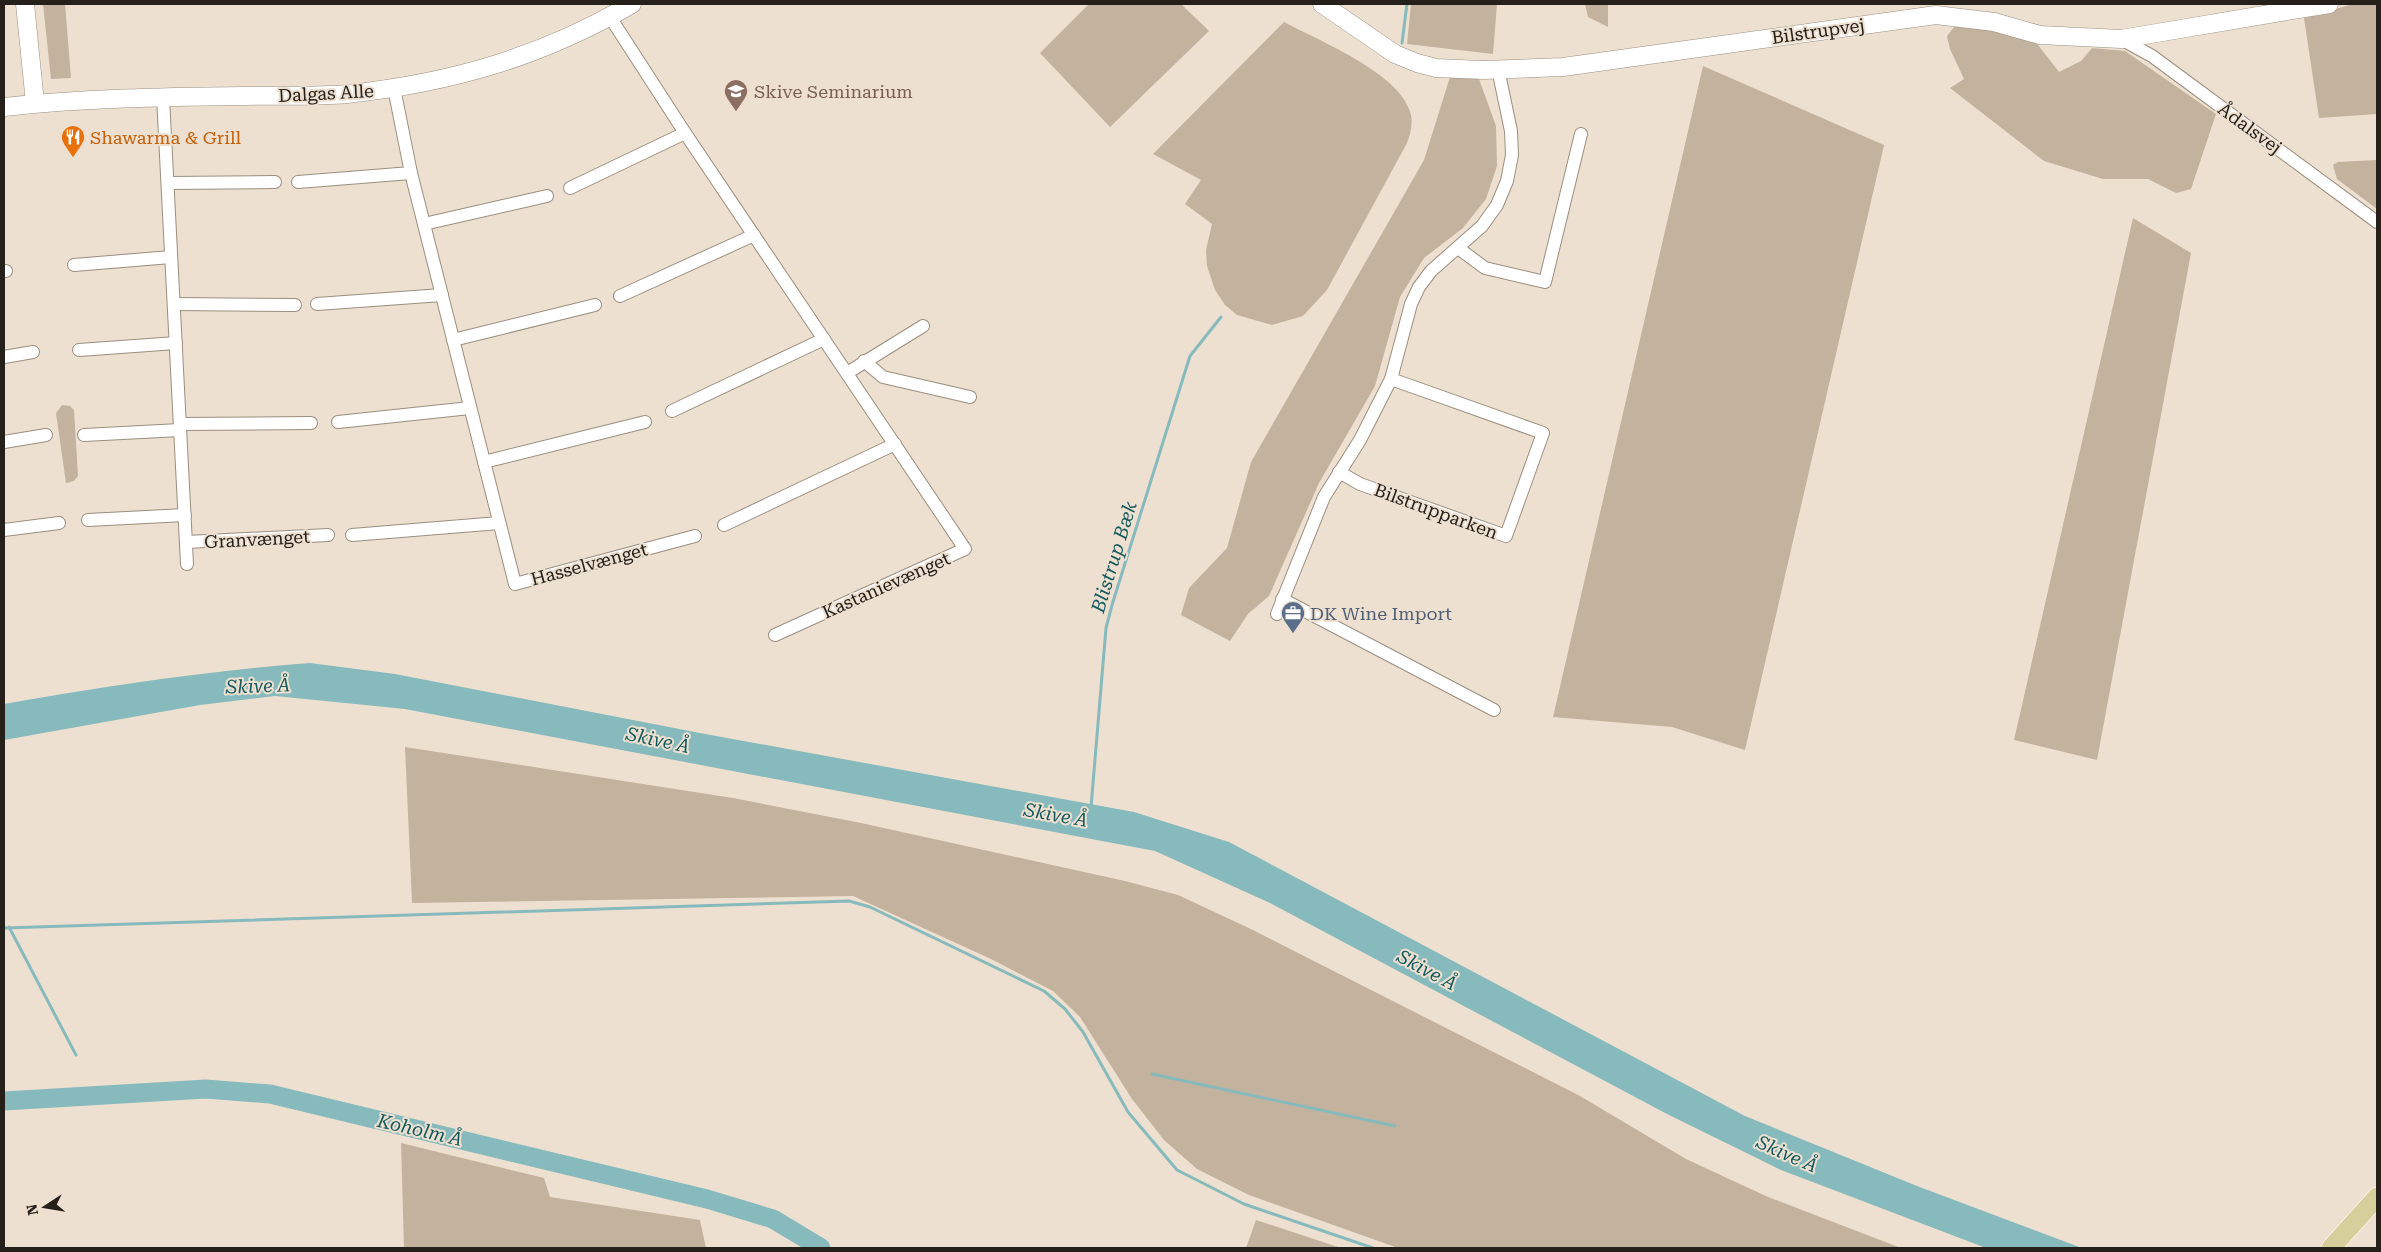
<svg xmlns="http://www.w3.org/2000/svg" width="2381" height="1252" font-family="'Roboto Serif',serif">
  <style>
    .green { fill: #c3b29d }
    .water { fill: #87babc }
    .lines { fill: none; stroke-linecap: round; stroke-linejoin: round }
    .stream { stroke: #87babc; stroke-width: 3 }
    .river { stroke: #87babc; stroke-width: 19 }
    .street-casing { stroke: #9b8e7f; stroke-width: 14 }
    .secondary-casing { stroke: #9b8e7f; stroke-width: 19 }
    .primary-casing { stroke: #fff; stroke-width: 20 }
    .street { stroke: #fff; stroke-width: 12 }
    .secondary { stroke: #fff; stroke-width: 18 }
    .primary { stroke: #d6cf9c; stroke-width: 19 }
    .labels { text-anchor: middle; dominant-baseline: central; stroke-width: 4; stroke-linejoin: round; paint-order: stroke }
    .street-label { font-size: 18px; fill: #25201a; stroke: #eee0d0 }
    .education-label { font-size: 18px; fill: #785e54; stroke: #eee0d0; text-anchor: start }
    .food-label { font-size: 18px; fill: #c56008; stroke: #eee0d0; text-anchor: start }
    .service-label { font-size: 18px; fill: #4e5e75; stroke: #eee0d0; text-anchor: start }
    .water-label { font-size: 19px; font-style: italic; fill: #12595d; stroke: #eee0d0 }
  </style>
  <rect width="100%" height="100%" fill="#eee0d0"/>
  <g class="green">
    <polygon points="43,4 65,4 71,78 51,79"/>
    <polygon points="1089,4 1181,4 1209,31 1110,127 1040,53"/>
    <polygon points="1411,4 1497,4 1493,54 1407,44"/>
    <polygon points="1585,4 1608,4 1608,27 1588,17"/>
    <polygon points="2353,4 2377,4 2377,114 2319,118 2304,18"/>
    <polygon points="1959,21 2035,41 2059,72 2081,61 2092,48 2125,51 2216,114 2191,189 2176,193 2148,179 2103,179 2044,161 1950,88 1964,79 1950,49 1947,36"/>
    <path d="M1284 22C1318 40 1396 72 1409 109 1414 120 1411 132 1407 143L1327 290 1303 316 1272 325 1237 315 1225 305 1215 290 1207 266 1206 250 1212 224 1185 204 1201 180 1153 154Z"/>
    <polygon points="1703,66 1884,145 1745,750 1672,727 1553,717"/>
    <polygon points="1450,77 1479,79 1496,126 1497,166 1486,199 1463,228 1424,258 1400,297 1375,386 1319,483 1269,596 1248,614 1230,641 1181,615 1189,588 1227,548 1251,462 1424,160"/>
    <polygon points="2377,160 2377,209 2337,179 2333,165 2338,162"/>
    <polygon points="2133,218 2191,253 2097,760 2014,740"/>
    <polygon points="62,405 70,406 74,410 78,476 74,481 66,483 56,413"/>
    <polygon points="405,747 733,798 861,823 1125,881 1178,895 1253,930 1580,1096 1686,1159 1768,1197 1901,1248 1398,1248 1249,1195 1197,1169 1164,1140 1132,1099 1080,1017 1053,991 991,959 853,896 412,903"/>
    <polygon points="401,1143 544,1178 550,1197 700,1220 706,1248 404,1248"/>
    <polygon points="1256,1220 1341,1248 1246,1248"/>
  </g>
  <path class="water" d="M310 663 395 674 700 733 1134 812 1229 842 1745 1116 1917 1186 2082 1248H1986L1781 1170 1667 1114 1270 903 1155 851 405 709 275 696 200 705 4 740V704C106 686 207 671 310 663Z"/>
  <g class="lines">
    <g class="stream">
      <polyline points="1402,43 1407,4"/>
      <polyline points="1091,807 1106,628 1112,605 1190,356 1221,317"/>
      <polyline points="9,927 76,1055"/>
      <polyline points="4,928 849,901 870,907 1044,991 1065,1009 1083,1032 1128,1112 1177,1170 1244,1204 1373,1248"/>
      <polyline points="1152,1074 1395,1126"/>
    </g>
    <polyline class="river" points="4,1101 206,1089 270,1094 707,1199 773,1219 821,1248"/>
    <g class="street-casing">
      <g id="street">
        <polyline points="610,17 685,133 965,549 775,635"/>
        <polyline points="2121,39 2152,56 2377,222"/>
        <polyline points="394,88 411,173 515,584 695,536"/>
        <polyline points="163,97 187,564"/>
        <polyline points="298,182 411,173"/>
        <polyline points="168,183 275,182"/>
        <polyline points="570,188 685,133"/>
        <polyline points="424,224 547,196"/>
        <polyline points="1458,248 1485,268 1545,282 1581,134"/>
        <polyline points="74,265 171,257"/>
        <polyline points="4,271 6,271"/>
        <polyline points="620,296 754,235"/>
        <polyline points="174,304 295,305"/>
        <polyline points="317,304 442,295"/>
        <polyline points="453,340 595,305"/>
        <polyline points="79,350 176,343"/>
        <polyline points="4,357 33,352"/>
        <polyline points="864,361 883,377 970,397"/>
        <polyline points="847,373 923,326"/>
        <polyline points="672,411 824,339"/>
        <polyline points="338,422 470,408"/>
        <polyline points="180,424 311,423"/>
        <polyline points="84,435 180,430"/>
        <polyline points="4,442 46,435"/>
        <polyline points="484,462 645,422"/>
        <polyline points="1339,472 1360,484 1506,536 1543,433 1391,379"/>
        <polyline points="88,520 185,515"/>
        <polyline points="724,525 895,444"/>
        <polyline points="4,530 59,523"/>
        <polyline points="352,535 499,523"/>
        <polyline points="186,542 328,535"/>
        <polyline points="1282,599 1494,710"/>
        <polyline points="1277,614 1324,497 1360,440 1391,379 1411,304 1419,287 1431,271 1482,226 1497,205 1507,181 1512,155 1511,131 1498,69"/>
      </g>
    </g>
    <g class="secondary-casing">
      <g id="secondary">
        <polyline points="25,4 35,103"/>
        <polyline points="1322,4 1395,54 1417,63 1436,68 1483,70 1563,67 1936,15 1994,22 2040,35 2121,39 2329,4"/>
        <path d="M4 107C84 98 164 97 245 96 279 95 313 97 347 94 451 83 541 57 632 4"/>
      </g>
    </g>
    <g class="primary-casing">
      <polyline id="primary" points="2331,1248 2377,1197"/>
    </g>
    <use href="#street" class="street"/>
    <use href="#secondary" class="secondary"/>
    <use href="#primary" class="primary"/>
  </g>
  <defs>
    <g id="school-pin" transform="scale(1.25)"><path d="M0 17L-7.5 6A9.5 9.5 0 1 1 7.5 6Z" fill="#8d6e63" stroke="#eee0d0"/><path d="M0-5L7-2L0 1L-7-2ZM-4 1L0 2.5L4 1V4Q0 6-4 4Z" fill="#fff"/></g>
    <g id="restaurant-pin" transform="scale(1.25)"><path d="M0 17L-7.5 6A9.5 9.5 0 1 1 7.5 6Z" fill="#e8710a" stroke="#eee0d0"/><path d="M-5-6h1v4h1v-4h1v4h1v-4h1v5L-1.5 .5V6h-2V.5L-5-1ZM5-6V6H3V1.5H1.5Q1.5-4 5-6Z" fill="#fff"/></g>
    <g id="office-pin" transform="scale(1.25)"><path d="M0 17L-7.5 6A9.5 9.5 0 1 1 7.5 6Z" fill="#5c6f8a" stroke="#eee0d0"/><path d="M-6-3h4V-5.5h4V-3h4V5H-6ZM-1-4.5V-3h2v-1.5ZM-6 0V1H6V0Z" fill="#fff"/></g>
  </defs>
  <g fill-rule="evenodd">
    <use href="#school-pin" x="736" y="91"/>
    <use href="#restaurant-pin" x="73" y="137"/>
    <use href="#office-pin" x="1293" y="613"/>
  </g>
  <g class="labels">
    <g class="street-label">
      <text transform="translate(1818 31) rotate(-8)">Bilstrupvej</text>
      <text transform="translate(326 93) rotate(-3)">Dalgas Alle</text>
      <text transform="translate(2250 128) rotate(36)">Ådalsvej</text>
      <text transform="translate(1436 511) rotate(20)">Bilstrupparken</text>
      <text transform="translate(257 539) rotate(-3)">Granvænget</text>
      <text transform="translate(589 564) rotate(-15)">Hasselvænget</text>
      <text transform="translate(886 585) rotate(-24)">Kastanievænget</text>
    </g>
    <g class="education-label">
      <text x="754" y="91">Skive Seminarium</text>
    </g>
    <g class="food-label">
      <text x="90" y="137">Shawarma &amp; Grill</text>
    </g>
    <g class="service-label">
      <text x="1310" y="613">DK Wine Import</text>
    </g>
    <g class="water-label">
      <text transform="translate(1114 557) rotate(-73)">Blistrup Bæk</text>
      <text transform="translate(258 686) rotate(-2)">Skive Å</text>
      <text transform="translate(658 740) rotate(12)">Skive Å</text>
      <text transform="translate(1056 815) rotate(10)">Skive Å</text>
      <text transform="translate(1427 970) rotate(28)">Skive Å</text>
      <text transform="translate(420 1130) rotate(13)">Koholm Å</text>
      <text transform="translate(1787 1154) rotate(24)">Skive Å</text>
    </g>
  </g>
  <rect width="2381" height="1252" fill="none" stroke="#25201a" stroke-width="10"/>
  <g transform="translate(45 1207) rotate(258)" stroke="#eee0d0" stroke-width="4" paint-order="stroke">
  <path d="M0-4L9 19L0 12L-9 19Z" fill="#25201a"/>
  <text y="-8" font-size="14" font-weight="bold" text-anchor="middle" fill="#25201a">N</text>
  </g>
</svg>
